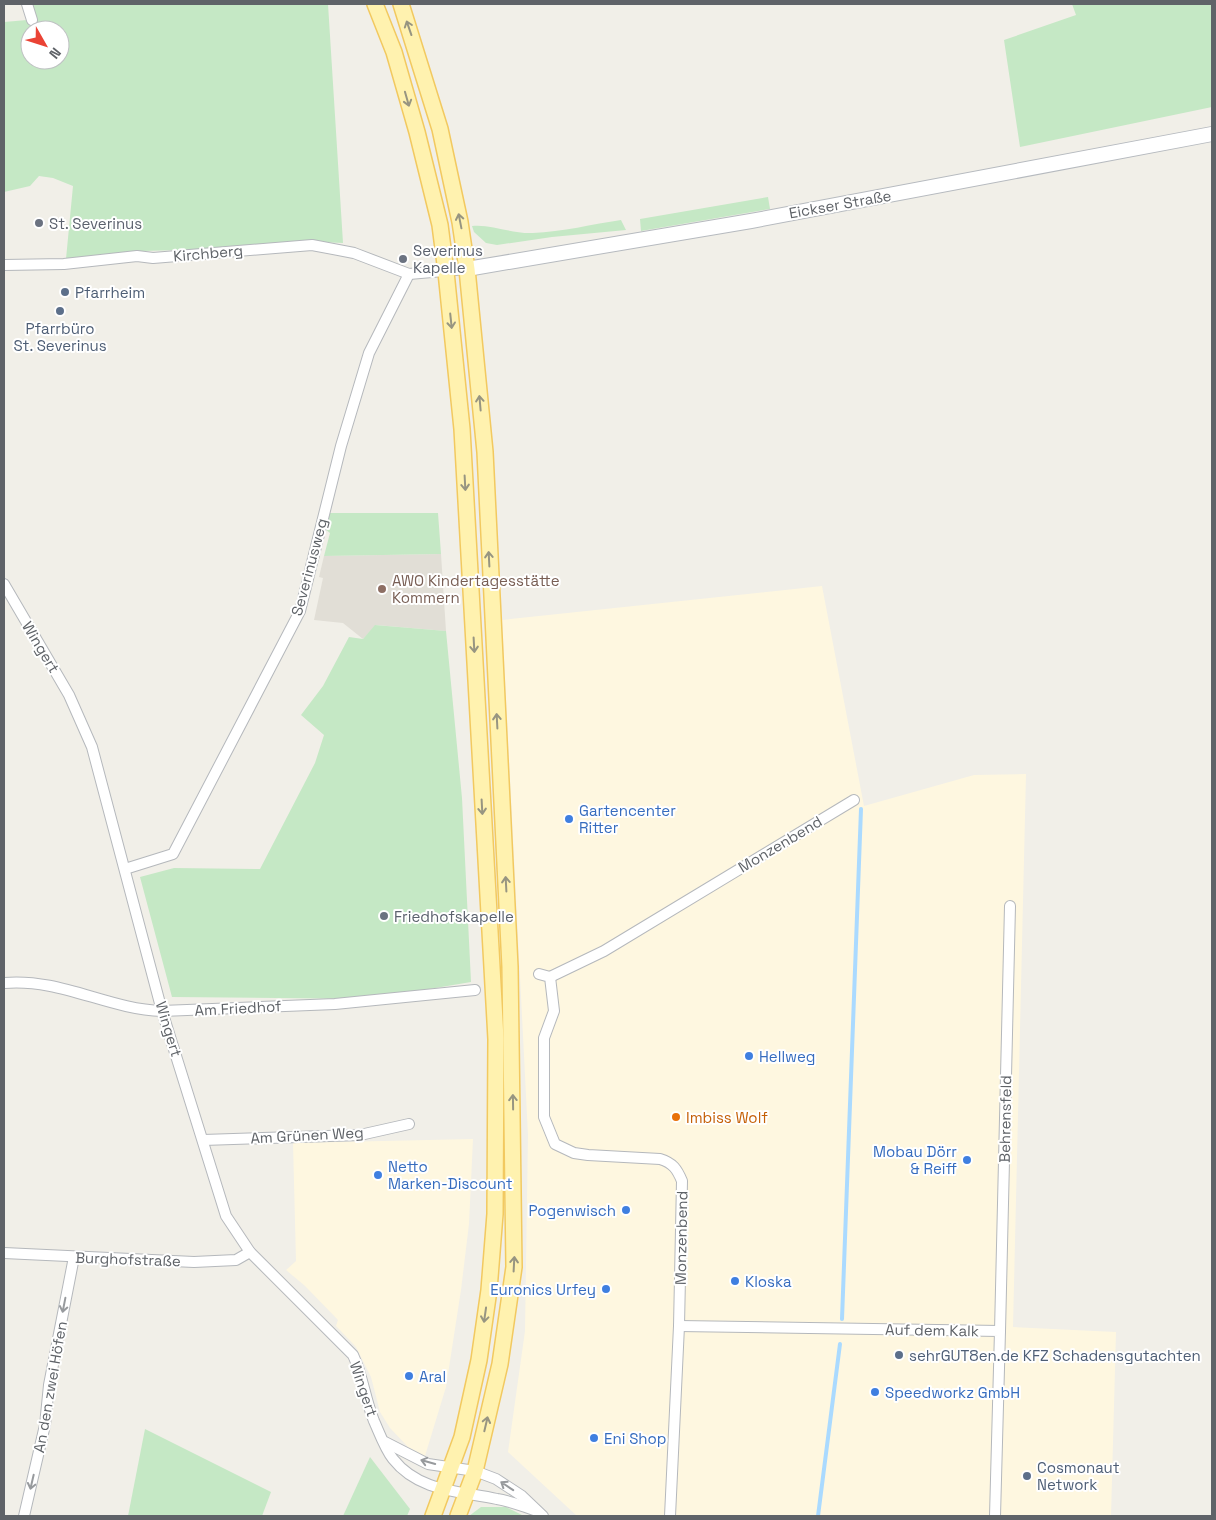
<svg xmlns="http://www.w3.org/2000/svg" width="1216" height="1520" font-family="'Space Grotesk',sans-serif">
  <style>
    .commercial { fill: #fef7e0 }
    .education { fill: #e1ded6 }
    .green { fill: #c5e8c5; fill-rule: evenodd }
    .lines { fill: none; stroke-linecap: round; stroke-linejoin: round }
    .stream { stroke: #aadaff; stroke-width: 4 }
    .street-casing { stroke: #b5b8bc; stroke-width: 12 }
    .secondary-casing { stroke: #b6babf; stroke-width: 16 }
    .primary-casing { stroke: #f2c960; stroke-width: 18 }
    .street { stroke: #fff; stroke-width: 10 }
    .secondary { stroke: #fff; stroke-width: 14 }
    .primary { stroke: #fff2af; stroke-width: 15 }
    .oneway { stroke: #979581 }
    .oneway2 { stroke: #979a9d }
    .worship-dot { fill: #6b7280; stroke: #fff; stroke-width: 2 }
    .service-dot { fill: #5c6f8a; stroke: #fff; stroke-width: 2 }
    .education-dot { fill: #8d6e63; stroke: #fff; stroke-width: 2 }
    .shop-dot { fill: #3f7fe0; stroke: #fff; stroke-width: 2 }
    .food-dot { fill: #e8710a; stroke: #fff; stroke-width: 2 }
    .labels { text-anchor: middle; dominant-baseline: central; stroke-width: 4; stroke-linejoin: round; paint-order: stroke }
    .street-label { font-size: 15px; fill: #5f6368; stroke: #fff }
    .worship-label { font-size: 15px; fill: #5b616d; stroke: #fff; text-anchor: start }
    .service-label { font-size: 15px; fill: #4e5e75; stroke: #fff; text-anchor: start }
    .education-label { font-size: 15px; fill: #785e54; stroke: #fff; text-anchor: start }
    .shop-label { font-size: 15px; fill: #366cbe; stroke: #fff; text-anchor: start }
    .food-label { font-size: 15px; fill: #c56008; stroke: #fff; text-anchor: start }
  </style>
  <rect width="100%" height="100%" fill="#f1efe8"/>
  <g class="commercial">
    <polygon points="822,586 864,806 974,775 1026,774 1013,1327 1116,1332 1111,1516 577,1516 508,1452 525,1331 528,1135 502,620"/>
    <polygon points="473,1139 469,1224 461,1290 446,1387 425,1456 408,1447 390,1428 380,1412 371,1377 356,1347 336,1326 338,1320 305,1286 286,1270 296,1261 293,1143"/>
  </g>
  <polygon class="education" points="441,554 446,631 376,625 363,639 343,623 314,620 323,578 319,577 324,556"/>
  <g class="green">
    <path d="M31 4H328L343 243 298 241 221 249 142 251 66 259 73 186 53 178 39 176 30 186 4 192V22L27 20ZM30 30H60V60H30Z"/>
    <polygon points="1072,4 1212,4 1212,107 1020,147 1004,40 1076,15"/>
    <polygon points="768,197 770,209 641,231 640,219"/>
    <path d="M621 220 626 230 552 237 497 245 486 243 474 232 472 226C492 224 511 234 533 233 562 232 593 224 621 220Z"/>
    <polygon points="330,513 438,513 441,554 324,556 330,533 325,529"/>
    <polygon points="375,625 446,631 462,798 471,982 370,999 172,997 140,877 174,868 260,869 315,763 324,735 301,715 323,686 349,637 363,639"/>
    <polygon points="145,1429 271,1492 262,1516 128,1516"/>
    <polygon points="370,1457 410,1509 407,1516 343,1516"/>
    <polygon points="481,1507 506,1507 524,1516 469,1516"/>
  </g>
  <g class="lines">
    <g class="stream">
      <polyline points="842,1319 861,809"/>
      <polyline points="818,1516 840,1344"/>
    </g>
    <g class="street-casing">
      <g id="street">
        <polyline points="27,4 32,20"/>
        <polyline points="4,265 64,264 137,256 153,258 312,245 354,253 409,274 467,269"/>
        <path d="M4 584 69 695 92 747 162 1011 226 1216 250 1252 353 1355C363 1376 365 1399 374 1421 379 1432 385 1449 393 1459 419 1492 460 1491 497 1499 510 1501 522 1506 534 1510"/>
        <polyline points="125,869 173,854 300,611 341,446 369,353 409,274"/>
        <path d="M539 974 550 977 554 1011 544 1038V1117L555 1144 574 1153 588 1155 660 1159C673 1163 677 1169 682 1181L679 1326 670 1516"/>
        <polyline points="550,977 604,951 854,800"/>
        <path d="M4 983C61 978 107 1009 162 1011L335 1004 475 990"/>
        <polyline points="203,1140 360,1135 409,1124"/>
        <polyline points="4,1253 194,1262 236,1260 250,1252"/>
        <polyline points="679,1326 1000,1331 995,1516"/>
        <polyline points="1000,1331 1010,906"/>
        <polyline points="385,1442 428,1464 475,1471 496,1479 522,1496 543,1516"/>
        <polyline points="24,1516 45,1425 49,1385 74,1257"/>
      </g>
    </g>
    <g class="secondary-casing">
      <polyline id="secondary" points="467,269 751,221 1212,134"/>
    </g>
    <g class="primary-casing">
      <g id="primary">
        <polyline points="375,4 394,52 417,132 440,225 446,272 462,429 496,1039 495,1214 489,1290 479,1360 462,1437 433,1516"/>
        <polyline points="401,4 440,129 460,222 467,269 485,452 510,967 514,1267 500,1364 475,1471 458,1516"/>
      </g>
    </g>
    <use href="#street" class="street"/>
    <use href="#secondary" class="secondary"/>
    <use href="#primary" class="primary"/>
  </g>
  <defs><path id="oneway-shaft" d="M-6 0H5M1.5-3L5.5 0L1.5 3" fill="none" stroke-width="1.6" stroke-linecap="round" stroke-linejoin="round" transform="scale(1.25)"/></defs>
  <g class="oneway">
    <use href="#oneway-shaft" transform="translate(409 28) rotate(-109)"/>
    <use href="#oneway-shaft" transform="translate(407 99) rotate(74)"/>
    <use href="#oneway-shaft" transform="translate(460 221) rotate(-101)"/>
    <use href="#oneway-shaft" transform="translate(451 321) rotate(84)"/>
    <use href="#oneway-shaft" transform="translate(480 403) rotate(-95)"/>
    <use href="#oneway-shaft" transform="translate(465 483) rotate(87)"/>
    <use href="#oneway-shaft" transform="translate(489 559) rotate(-93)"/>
    <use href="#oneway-shaft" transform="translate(474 645) rotate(87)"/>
    <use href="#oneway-shaft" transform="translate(497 721) rotate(-93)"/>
    <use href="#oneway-shaft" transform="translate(482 807) rotate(87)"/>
    <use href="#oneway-shaft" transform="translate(506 884) rotate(-93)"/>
    <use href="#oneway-shaft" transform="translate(513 1102) rotate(-91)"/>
    <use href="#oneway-shaft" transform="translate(514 1264) rotate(-87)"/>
    <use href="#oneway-shaft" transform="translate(485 1315) rotate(98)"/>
    <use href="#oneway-shaft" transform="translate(486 1424) rotate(-77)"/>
  </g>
  <g class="oneway2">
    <use href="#oneway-shaft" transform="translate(64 1305) rotate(101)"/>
    <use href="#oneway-shaft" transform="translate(428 1462) rotate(-164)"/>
    <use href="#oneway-shaft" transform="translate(32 1482) rotate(103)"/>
    <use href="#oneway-shaft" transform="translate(507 1486) rotate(-146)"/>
  </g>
  <g class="worship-dot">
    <circle cx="39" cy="223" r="5"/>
    <circle cx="403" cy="259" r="5"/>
    <circle cx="384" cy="916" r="5"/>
  </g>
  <g class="service-dot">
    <circle cx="65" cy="292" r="5"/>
    <circle cx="60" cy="311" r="5"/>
    <circle cx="899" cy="1355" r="5"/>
    <circle cx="1027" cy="1476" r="5"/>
  </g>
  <circle class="education-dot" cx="382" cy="589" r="5"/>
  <g class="shop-dot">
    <circle cx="569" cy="819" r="5"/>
    <circle cx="749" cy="1056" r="5"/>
    <circle cx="967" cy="1160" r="5"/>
    <circle cx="378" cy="1175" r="5"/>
    <circle cx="626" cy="1210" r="5"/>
    <circle cx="735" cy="1281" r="5"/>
    <circle cx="606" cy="1289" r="5"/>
    <circle cx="409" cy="1376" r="5"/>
    <circle cx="875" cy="1392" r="5"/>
    <circle cx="594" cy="1438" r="5"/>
  </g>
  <circle class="food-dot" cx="676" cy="1117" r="5"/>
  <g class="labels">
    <g class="street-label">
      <text transform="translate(840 204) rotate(-10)">Eickser Straße</text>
      <text transform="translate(208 253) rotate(-5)">Kirchberg</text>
      <text transform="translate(309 567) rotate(-75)">Severinusweg</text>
      <text transform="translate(41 647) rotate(59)">Wingert</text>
      <text transform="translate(780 844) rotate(-31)">Monzenbend</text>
      <text transform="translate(238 1008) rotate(-3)">Am Friedhof</text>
      <text transform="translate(169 1029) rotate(73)">Wingert</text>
      <text transform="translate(1005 1119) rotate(-89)">Behrensfeld</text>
      <text transform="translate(307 1135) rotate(-3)">Am Grünen Weg</text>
      <text transform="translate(681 1238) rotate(-89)">Monzenbend</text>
      <text transform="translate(128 1259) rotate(2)">Burghofstraße</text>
      <text transform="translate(932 1330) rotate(1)">Auf dem Kalk</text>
      <text transform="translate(50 1387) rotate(-80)">An den zwei Höfen</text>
      <text transform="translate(364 1389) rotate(71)">Wingert</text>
    </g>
    <g class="worship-label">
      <text x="49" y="223">St. Severinus</text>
      <text x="413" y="250">Severinus<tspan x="413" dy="17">Kapelle</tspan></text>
      <text x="394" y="916">Friedhofskapelle</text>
    </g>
    <g class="service-label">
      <text x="75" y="292">Pfarrheim</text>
      <text x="60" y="328" text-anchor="middle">Pfarrbüro<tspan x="60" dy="17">St. Severinus</tspan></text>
      <text x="909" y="1355">sehrGUT8en.de KFZ Schadensgutachten</text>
      <text x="1037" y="1467">Cosmonaut<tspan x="1037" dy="17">Network</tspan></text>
    </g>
    <g class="education-label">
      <text x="392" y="580">AWO Kindertagesstätte<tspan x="392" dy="17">Kommern</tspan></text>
    </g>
    <g class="shop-label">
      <text x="579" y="810">Gartencenter<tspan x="579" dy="17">Ritter</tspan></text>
      <text x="759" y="1056">Hellweg</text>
      <text x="957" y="1151" text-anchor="end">Mobau Dörr<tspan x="957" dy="17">&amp; Reiff</tspan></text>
      <text x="388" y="1166">Netto<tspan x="388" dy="17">Marken-Discount</tspan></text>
      <text x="616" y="1210" text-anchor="end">Pogenwisch</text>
      <text x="745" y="1281">Kloska</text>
      <text x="596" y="1289" text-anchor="end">Euronics Urfey</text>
      <text x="419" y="1376">Aral</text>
      <text x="885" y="1392">Speedworkz GmbH</text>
      <text x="604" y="1438">Eni Shop</text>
    </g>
    <g class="food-label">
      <text x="686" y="1117">Imbiss Wolf</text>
    </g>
  </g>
  <rect width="1216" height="1520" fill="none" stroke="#5f6368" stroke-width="10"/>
  <g transform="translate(45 45) rotate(129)"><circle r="24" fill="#ffffff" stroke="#bfc1c3"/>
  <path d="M0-4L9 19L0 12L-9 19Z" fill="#ea4335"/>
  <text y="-8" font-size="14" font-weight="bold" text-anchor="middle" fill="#5f6368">N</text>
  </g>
</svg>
